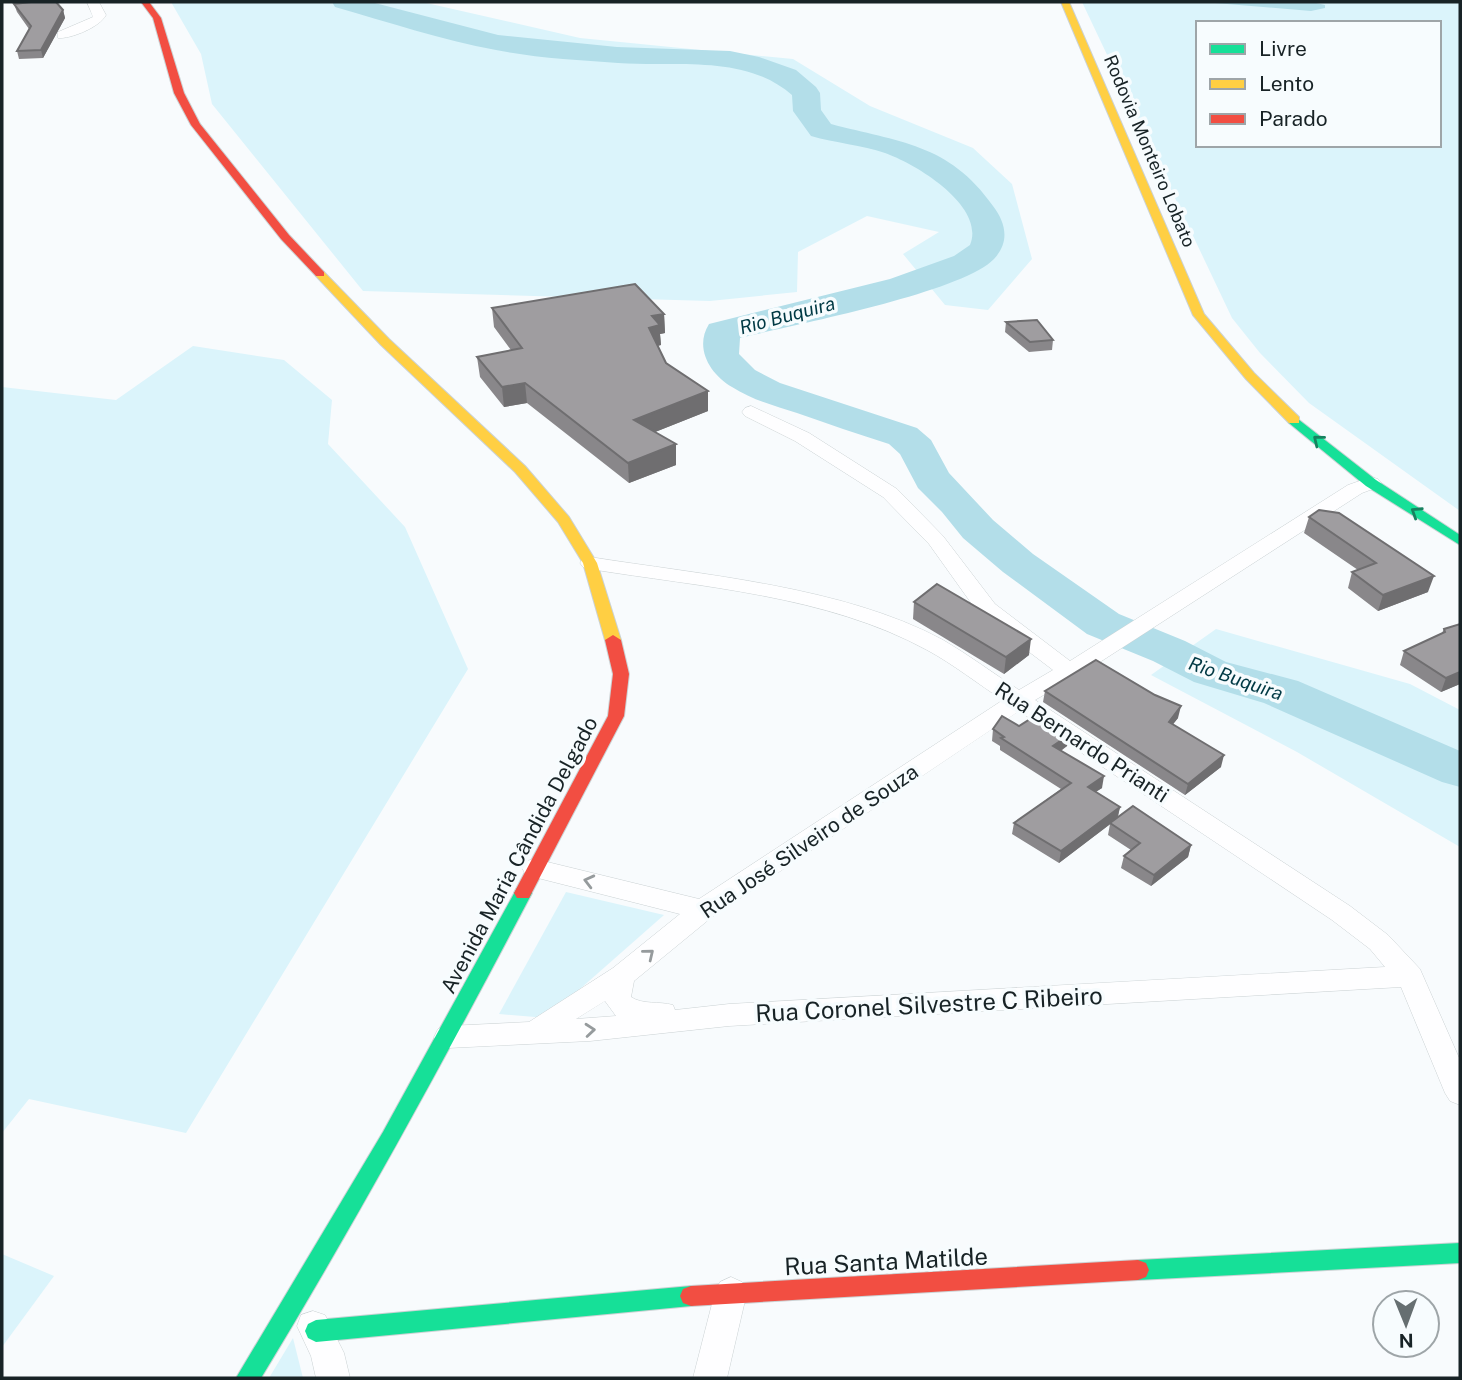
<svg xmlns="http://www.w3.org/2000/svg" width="1462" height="1380" font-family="'Public Sans',sans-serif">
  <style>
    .green { fill: #dbf4fb; fill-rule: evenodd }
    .water { fill: #b3dee9 }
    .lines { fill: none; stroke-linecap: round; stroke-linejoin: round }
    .river { fill: #b3dee9; fill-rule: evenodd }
    .street-casing { stroke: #cbd2d4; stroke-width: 1 }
    .fast-casing { stroke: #cbd2d4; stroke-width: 2 }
    .slow-casing { stroke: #cbd2d4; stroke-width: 2 }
    .jam-casing { stroke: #cbd2d4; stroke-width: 2 }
    .street { fill: #fefeff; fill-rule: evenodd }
    .fast { fill: #16e098; fill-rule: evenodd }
    .slow { fill: #ffcf43; fill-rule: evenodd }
    .jam { fill: #f24e42; fill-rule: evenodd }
    .wall { fill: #89878a }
    .shaded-wall { fill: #6f6e70 }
    .building { fill: #9f9da0; stroke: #6f6e70; stroke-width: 2 }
    .oneway { stroke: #17825f }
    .oneway2 { stroke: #969b9d }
    .labels { text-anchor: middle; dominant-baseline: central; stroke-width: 7; stroke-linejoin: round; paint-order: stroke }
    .far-street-label { font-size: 18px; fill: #182326; stroke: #f7fcfe }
    .far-water-label { font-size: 19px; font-style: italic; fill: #003944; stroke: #f7fcfe }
    .street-label { font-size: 21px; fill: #182326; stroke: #f7fcfe }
    .near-street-label { font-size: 24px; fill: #182326; stroke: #f7fcfe }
  </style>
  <rect width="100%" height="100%" fill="#f8fbfd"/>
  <g class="green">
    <polygon points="171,2 422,2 580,38 793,59 870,106 973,148 1012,184 1032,259 988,310 945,305 903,254 939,232 867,216 798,252 797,292 710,301 363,291 212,104 201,54"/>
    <path d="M1082 2H1460V511L1309 403 1260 353 1232 318ZM1198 23H1439V145H1198Z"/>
    <polygon points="193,346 284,360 332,400 328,444 405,527 468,669 186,1133 29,1099 2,1133 2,387 116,400"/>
    <polygon points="1216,629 1410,684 1460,710 1460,847 1297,752 1151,675"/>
    <polygon points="566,892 664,915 547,1018 499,1014"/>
    <polygon points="2,1254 54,1276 2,1347"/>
    <polygon points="293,1338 303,1378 269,1378"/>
  </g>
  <polygon class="water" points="1203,2 1312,2 1325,5 1325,8 1311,11"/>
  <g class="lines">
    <path class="river" d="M332 2H371L498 35 617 47 730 51 759 57 796 70 816 87 820 93 821 110 831 124C898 142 949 143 993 206 1006 223 1010 242 994 259 961 293 792 325 740 338L739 354 755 370 780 383 917 428 931 440 949 473 993 520 1033 554 1119 614 1185 641 1226 662 1298 681 1460 751V787L1442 782 1264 703 1194 682 1153 661 1087 634 1003 572 963 538 942 512 918 488 900 454 889 444C858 434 828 424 797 413 775 406 752 400 732 387 710 374 694 348 709 324L890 279 954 256 970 245C986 206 916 164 885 153 862 145 835 143 811 136L793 111 792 95C745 54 677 67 618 63 578 60 535 58 496 50 442 40 388 22 335 7Z"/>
    <g class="street-casing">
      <g id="street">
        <path d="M87 2H99L106 15C100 27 71 39 58 38V32L93 17Z"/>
        <path d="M751 406 809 433 897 489 943 536 995 604 1070 661 1348 485 1371 477 1378 479 1381 483 1378 487 1362 493 1100 662 1035 700 1350 906 1388 935 1420 969 1460 1060V1105L1450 1101 1445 1093 1401 987 729 1026 590 1041 448 1048 438 1045 434 1037 438 1029 448 1026 529 1022 613 968 680 914 526 875 522 868 526 861 535 859 699 899 1003 700C978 684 953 664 927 650 826 595 701 587 590 569L583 567 580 563 583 559 590 557C702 575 843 586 943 640 969 655 994 674 1019 690L1053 670 979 614 929 544 883 497 795 441 745 416 742 412 745 408ZM1019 711 1332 920 1370 949 1385 967 729 1004 675 1010 673 1005C659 1001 643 1005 631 997L634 981 712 917ZM605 1001 616 1016 576 1019Z"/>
        <polygon points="731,1277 742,1282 747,1292 727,1378 693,1378 715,1292 720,1282"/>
        <polygon points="313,1311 325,1315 344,1353 350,1378 316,1378 311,1356 297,1326 301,1315"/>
      </g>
    </g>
    <g class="fast-casing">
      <g id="fast">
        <polygon points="1294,416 1376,480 1460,535 1460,545 1366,486 1289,423 1288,420"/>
        <path d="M523 886 529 888 532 893C446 1057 357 1220 261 1378H236L383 1132 517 888Z"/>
        <polygon points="1460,1243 1460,1263 1138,1280 1130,1277 1127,1270 1130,1263 1138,1260"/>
        <polygon points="691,1286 699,1289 702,1296 699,1303 691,1306 316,1342 308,1338 305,1331 308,1324 316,1320"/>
      </g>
    </g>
    <g class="slow-casing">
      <g id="slow">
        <polygon points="1061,2 1069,2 1204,314 1254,373 1299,417 1299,423 1289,423 1246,379 1193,315"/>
        <polygon points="316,272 324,272 389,339 525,466 569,517 597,563 621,640 618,643 613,645 605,640 583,563 558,522 515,472 381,345 316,276"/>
      </g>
    </g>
    <g class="jam-casing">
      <g id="jam">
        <polygon points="141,2 149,2 161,18 184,93 200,124 289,235 324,272 324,276 316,276 281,239 191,125 174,93 153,18"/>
        <polygon points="613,635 621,640 629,674 624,716 529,898 517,898 514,893 608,716 613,674 605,640"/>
        <polygon points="1138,1260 1146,1263 1149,1270 1146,1277 1138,1280 691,1306 683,1303 680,1296 683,1289 691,1286"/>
      </g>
    </g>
    <use href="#street" class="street"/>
    <use href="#fast" class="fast"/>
    <use href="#slow" class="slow"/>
    <use href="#jam" class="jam"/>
  </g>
  <g class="wall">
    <polygon points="14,4 63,10 65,18 43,58 19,59 17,51 29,29 17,12"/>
    <polygon points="492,308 664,314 665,333 660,334 661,345 658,346 666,363 708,391 708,411 655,432 676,465 629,483 527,403 504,407 480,377 477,357 511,350 494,327"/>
    <polygon points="1006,322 1053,340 1052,350 1029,352 1005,332"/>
    <polygon points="1309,517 1428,592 1378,611 1348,588 1352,572 1358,570 1304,533"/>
    <polygon points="914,602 1029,655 1004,674 913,619"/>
    <polygon points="1460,624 1460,684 1441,692 1400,665 1404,651 1442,633 1444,629"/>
    <polygon points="1045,691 1178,718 1173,724 1221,767 1185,795 1043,702"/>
    <polygon points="1019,726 1069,735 1067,746 1061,751 1102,788 1095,792 1120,807 1118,817 1191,845 1188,857 1151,886 1121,868 1124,856 1131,850 1108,835 1110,824 1059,863 1012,834 1014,823 1061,789 1000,750 1000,746 992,741 993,729"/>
  </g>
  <g class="shaded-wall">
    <polygon points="63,10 65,18 43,58 41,50"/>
    <polygon points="664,314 665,333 660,334 661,345 650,347 649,328 652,316"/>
    <polygon points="525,383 527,403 504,407 502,387"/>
    <polygon points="708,391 708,411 635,440 634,420"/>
    <polygon points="676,444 676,465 629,483 628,463"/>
    <polygon points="1434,576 1428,592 1378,611 1383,595"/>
    <polygon points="1031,639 1029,655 1004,674 1006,657"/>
    <polygon points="1460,672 1460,684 1441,692 1446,678"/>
    <polygon points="1181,706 1178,718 1166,733 1169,722"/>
    <polygon points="1069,735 1067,746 1051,757 1053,746"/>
    <polygon points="1224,755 1221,767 1185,795 1188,784"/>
    <polygon points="1104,776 1102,788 1085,799 1088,787"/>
    <polygon points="1120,807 1117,819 1059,863 1061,851"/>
    <polygon points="1191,845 1188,857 1151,886 1154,875"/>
  </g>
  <g class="building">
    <polygon points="31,2 56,2 63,10 41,50 17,51 31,26 14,4"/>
    <polygon points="635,284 664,314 652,316 660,325 649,328 666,363 708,391 634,420 676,444 628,463 525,383 502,387 477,357 522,348 492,308"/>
    <polygon points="1037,320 1053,340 1030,342 1006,322"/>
    <polygon points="1319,510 1339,513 1434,576 1383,595 1352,572 1376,563 1309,517"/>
    <polygon points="937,584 1031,639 1006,657 914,602"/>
    <polygon points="1460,624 1460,672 1446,678 1404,651 1445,632 1444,629"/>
    <polygon points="1096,660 1155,695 1181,706 1169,722 1224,755 1188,784 1045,691"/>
    <polygon points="1038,714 1069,735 1053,746 1104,776 1088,787 1120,807 1061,851 1014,823 1071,783 1001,738 1004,737 993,729 1002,716 1019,726"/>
    <polygon points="1133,806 1191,845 1154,875 1124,856 1140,843 1110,823"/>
  </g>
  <defs><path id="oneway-chevron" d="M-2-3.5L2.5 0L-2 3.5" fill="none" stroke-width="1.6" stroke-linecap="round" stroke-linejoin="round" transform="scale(1.75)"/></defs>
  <g class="oneway">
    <use href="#oneway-chevron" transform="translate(1318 440) rotate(-141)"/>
    <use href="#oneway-chevron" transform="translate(1416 512) rotate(-147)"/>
  </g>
  <g class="oneway2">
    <use href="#oneway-chevron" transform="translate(589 881) rotate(-166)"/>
    <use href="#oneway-chevron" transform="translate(649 954) rotate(-39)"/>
    <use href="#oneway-chevron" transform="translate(590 1030) rotate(-5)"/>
  </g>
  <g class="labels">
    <g class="far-street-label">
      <text transform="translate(1150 151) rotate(67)">Rodovia Monteiro Lobato</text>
    </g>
    <g class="far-water-label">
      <text transform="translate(787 315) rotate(-15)">Rio Buquira</text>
      <text transform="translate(1236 678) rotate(19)">Rio Buquira</text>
    </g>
    <g class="street-label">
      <text transform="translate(1082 742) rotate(33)">Rua Bernardo Prianti</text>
      <text transform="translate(809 841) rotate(-34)">Rua José Silveiro de Souza</text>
      <text transform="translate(519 855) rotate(-62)">Avenida Maria Cândida Delgado</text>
    </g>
    <g class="near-street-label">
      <text transform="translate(929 1004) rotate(-3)">Rua Coronel Silvestre C Ribeiro</text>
      <text transform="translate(886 1261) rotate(-3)">Rua Santa Matilde</text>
    </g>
  </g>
  <rect width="1462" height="1380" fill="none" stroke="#182326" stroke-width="7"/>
  <rect x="1196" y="21" width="245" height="126" fill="#f7fcfe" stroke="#9ea5a8" stroke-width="2"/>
  <rect x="1210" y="44" width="35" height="10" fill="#16e098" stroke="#9ea5a8" stroke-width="2"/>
  <text x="1259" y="56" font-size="21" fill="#182326">Livre</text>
  <rect x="1210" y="79" width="35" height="10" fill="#ffcf43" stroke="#9ea5a8" stroke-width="2"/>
  <text x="1259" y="91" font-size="21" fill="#182326">Lento</text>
  <rect x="1210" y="114" width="35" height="10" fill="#f24e42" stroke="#9ea5a8" stroke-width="2"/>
  <text x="1259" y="126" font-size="21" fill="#182326">Parado</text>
  <g transform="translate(1406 1324) rotate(179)"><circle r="33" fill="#f7fcfe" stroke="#9ea5a8" stroke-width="2"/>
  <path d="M0-5L12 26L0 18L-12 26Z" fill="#666f71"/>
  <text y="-10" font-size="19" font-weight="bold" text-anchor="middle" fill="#182326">N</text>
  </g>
</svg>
